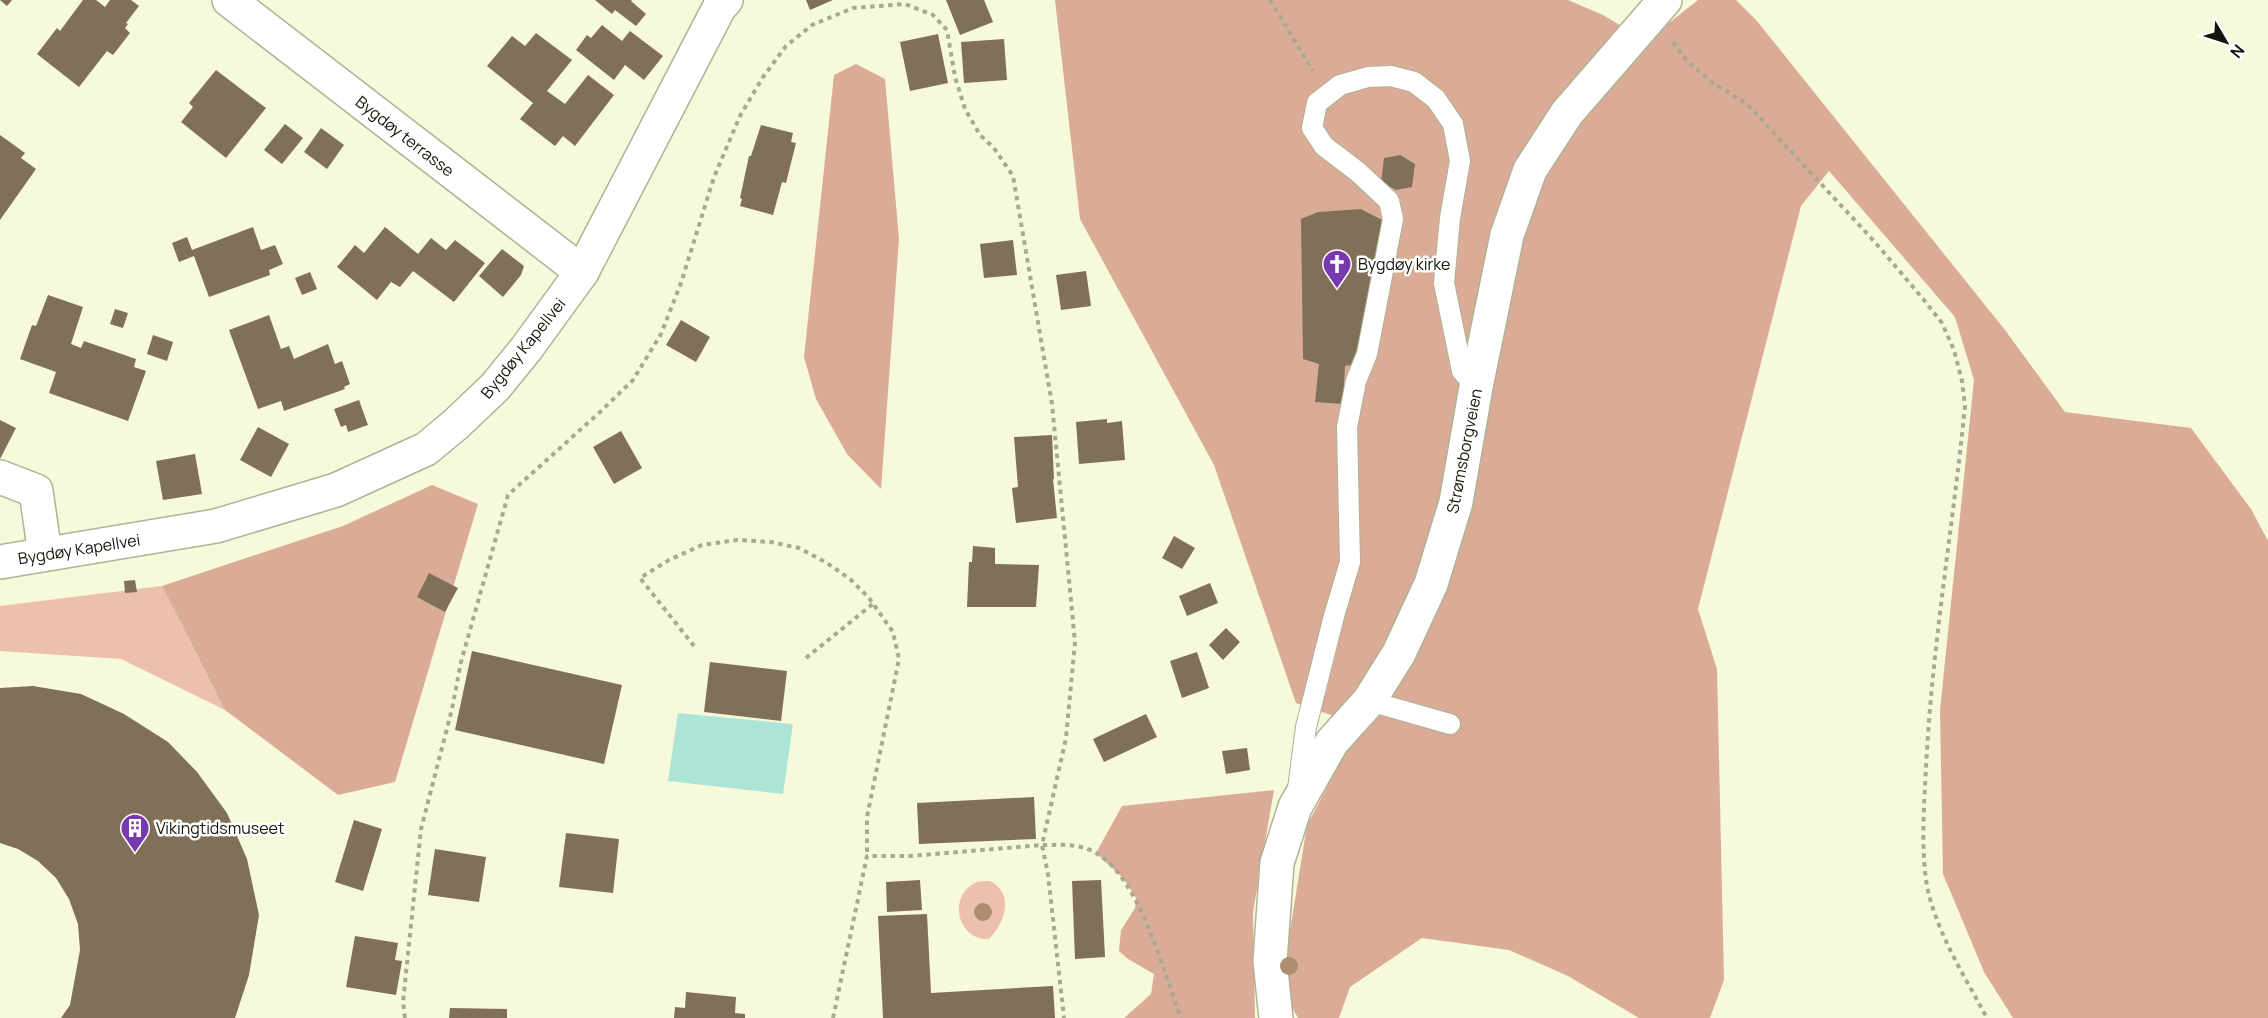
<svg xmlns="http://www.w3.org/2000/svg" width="2268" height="1018" font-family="Manrope,sans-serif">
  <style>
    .green { fill: #ebc0ad }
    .forest { fill: #daac97 }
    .water { fill: #ace5d8 }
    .building { fill: #807058 }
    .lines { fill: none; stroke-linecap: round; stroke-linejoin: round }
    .service-casing { stroke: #afb295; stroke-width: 22 }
    .minor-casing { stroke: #afb295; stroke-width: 36 }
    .tertiary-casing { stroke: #afb295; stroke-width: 36 }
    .path { stroke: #a7a991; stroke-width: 4; stroke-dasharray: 4.5 4.5; stroke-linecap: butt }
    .service { stroke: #fff; stroke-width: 20 }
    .minor { stroke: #fff; stroke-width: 33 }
    .tertiary { stroke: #fff; stroke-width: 33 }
    .tree { fill: #ad8e70 }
    .labels { text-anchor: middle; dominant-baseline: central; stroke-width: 5; stroke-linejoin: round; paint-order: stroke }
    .street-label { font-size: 16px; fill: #15150b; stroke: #fff }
    .poi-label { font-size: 16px; fill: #15150b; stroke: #fff; text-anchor: start }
  </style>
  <rect width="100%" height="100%" fill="#f6f9da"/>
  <g class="green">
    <polygon points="162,586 225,710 121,659 0,651 0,606"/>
    <path d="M990 881C1015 894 1005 922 989 939 958 941 947 897 975 883 979 881 985 881 990 881Z"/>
  </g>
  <g class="forest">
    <polygon points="1055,0 1568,0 1603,15 1646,41 1698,0 1736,0 1757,21 2005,330 2065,412 2191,428 2251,509 2268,541 2268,1018 2013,1018 1984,972 1943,874 1940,710 1974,380 1955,317 1829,171 1801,206 1698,609 1717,669 1724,980 1710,1018 1639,1018 1568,976 1509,950 1422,938 1350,987 1339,1018 1298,1018 1289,1002 1286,956 1307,825 1360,725 1296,703 1214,465 1080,219"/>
    <polygon points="856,64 885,79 899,239 881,489 847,454 816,399 804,357 834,75"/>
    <polygon points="432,485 478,504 395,782 338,795 225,710 162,586 343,526"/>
    <polygon points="1274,790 1253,912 1255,1018 1124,1018 1151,994 1154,974 1128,959 1119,951 1121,930 1135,908 1136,898 1123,878 1096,853 1122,806"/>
  </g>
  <polygon class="water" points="678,713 793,724 783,794 668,781"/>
  <g class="building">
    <polygon points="0,0 12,0 7,6"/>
    <polygon points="83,0 96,0 105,7 110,0 131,0 139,6 126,23 128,24 125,28 130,33 113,55 107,51 79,87 37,54 57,28 60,31"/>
    <polygon points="595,0 632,0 631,1 646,14 636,26 615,10 612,14"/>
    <polygon points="806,0 833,0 810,10"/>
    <polygon points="946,0 984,0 993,22 960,35"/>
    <polygon points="602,25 622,41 630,31 663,56 644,80 625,65 614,80 576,50 587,35 591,38"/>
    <polygon points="536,33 572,60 547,91 565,104 588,75 614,95 575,146 563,136 555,146 520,119 533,103 487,66 512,36 525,46"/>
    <polygon points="938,34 948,83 910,91 900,42"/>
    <polygon points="1004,39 1007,80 964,83 961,42"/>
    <polygon points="216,70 266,108 226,158 181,122 193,107 189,103"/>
    <polygon points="285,124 303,138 282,164 264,150"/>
    <polygon points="761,125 793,133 791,142 796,143 786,183 782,182 773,215 740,206 742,199 740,198 749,156 751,156"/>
    <polygon points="321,128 344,145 327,169 304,152"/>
    <polygon points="0,135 25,153 21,158 36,169 0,220"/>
    <polygon points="1400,155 1415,164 1412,187 1396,190 1381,182 1384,158"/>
    <polygon points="1361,209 1382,220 1361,363 1345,366 1343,404 1315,402 1319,364 1303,359 1301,219 1318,212"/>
    <polygon points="253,227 261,250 275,245 283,264 269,270 270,275 209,297 194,256 179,262 172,243 187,237 192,250"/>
    <polygon points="385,227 418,254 431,238 446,250 455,240 485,263 454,302 413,271 400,287 391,282 377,300 337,267 355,245 364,253"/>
    <polygon points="1013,240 1017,275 984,278 980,244"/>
    <polygon points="502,249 524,266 521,275 503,297 479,276"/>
    <polygon points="1086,271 1091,306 1061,310 1056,275"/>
    <polygon points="310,272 317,289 302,295 295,278"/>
    <polygon points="48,295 83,307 71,344 81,348 84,341 136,359 134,367 146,371 128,421 49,393 56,372 20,359 32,325 36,326"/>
    <polygon points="115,309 128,313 123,328 110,324"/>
    <polygon points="269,315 281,349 289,346 294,359 328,344 335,364 342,361 350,384 344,387 345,389 284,411 281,401 258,409 229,330"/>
    <polygon points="681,320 710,337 696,362 666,345"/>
    <polygon points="153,335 173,342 167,361 147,354"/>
    <polygon points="359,400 368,425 348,432 346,425 341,427 334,409"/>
    <polygon points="1107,419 1107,423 1122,421 1125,460 1079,464 1076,422"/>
    <polygon points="0,420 16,428 0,459"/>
    <polygon points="258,427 289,444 271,477 240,460"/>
    <polygon points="621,431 642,468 614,484 593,447"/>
    <polygon points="1052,435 1054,479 1053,479 1057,518 1016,523 1012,488 1018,487 1014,437"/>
    <polygon points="195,454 202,494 163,500 156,461"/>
    <polygon points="1174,536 1195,548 1182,569 1162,558"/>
    <polygon points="973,546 995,548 995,564 1039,565 1036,607 967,607 969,562 972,562"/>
    <polygon points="429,573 458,588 445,612 417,597"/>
    <polygon points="135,580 137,592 125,593 124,581"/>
    <polygon points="1210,583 1218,603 1187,616 1179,596"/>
    <polygon points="1226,628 1240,642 1223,660 1209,645"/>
    <polygon points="472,651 622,685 604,764 455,730"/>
    <polygon points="1197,652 1209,688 1182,698 1170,661"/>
    <polygon points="710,662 787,671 781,721 704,712"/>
    <polygon points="33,686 81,694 124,714 168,742 197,772 227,813 247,859 259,915 249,975 235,1018 61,1018 70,1005 80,950 78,924 69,899 56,878 38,861 18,849 0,843 0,688"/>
    <polygon points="1146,714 1157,737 1104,762 1093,739"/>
    <polygon points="1247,748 1250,770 1226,774 1222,751"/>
    <polygon points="1034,797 1036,839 919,844 917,803"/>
    <polygon points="354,820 382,829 363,891 335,882"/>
    <polygon points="566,833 619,839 613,893 559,887"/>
    <polygon points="435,849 486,857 479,902 428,895"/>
    <polygon points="920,880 922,910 887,912 886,882"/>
    <polygon points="1101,880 1105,957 1075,959 1072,881"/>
    <polygon points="927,914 931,993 1053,986 1055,1018 883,1018 878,916"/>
    <polygon points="355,936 398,943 395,960 402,961 396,995 346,987"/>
    <polygon points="686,992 736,997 735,1013 745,1014 745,1018 674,1018 675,1007 685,1008"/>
    <polygon points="450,1008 507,1009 507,1018 449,1018"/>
  </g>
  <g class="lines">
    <g class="service-casing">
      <g id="service">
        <polyline points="1369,701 1450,724"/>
        <polyline points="1298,789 1306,727 1334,616 1350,562 1347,427 1356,381 1367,354 1393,219 1389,201 1358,172 1324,146 1312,128 1317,103 1340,85 1368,77 1391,76 1414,82 1436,99 1453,124 1460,161 1450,218 1444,283 1462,371 1476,387"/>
      </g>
    </g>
    <g class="minor-casing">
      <g id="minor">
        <polyline points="229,0 582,272"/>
        <polyline points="0,477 36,491 45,554"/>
        <polyline points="0,562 216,526 336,490 426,449 455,425 495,387 526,349 582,272 719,8 726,0"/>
      </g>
    </g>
    <g class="tertiary-casing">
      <polyline id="tertiary" points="1276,1018 1270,961 1277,863 1295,807 1332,742 1369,701 1399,653 1431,584 1456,502 1476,387 1507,235 1530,170 1567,113 1665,0"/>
    </g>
    <g class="path">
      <polyline points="1270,0 1313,71"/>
      <path d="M1673 42 1687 61 1713 83 1746 103 1874 241 1924 300 1942 323 1954 350 1962 381 1965 406C1953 527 1932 646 1926 768 1924 805 1920 859 1929 895 1940 938 1966 979 1987 1018"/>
      <polyline points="694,646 640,578 669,560 702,545 737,540 771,542 799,548 827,563 850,579 869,598 893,632 899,659 867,817 867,856"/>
      <polyline points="806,658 874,603"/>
      <path d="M405 1018 403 1002 421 829 452 709 461 662 508 495 600 412 633 380 661 334 681 283 714 177 740 116 763 77 786 46 812 25 853 8 905 4 933 15 947 30 955 77 965 109 980 135 994 148 1013 176 1052 404 1075 642 1066 738 1042 845C1060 845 1079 843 1096 853 1140 878 1163 971 1181 1018"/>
      <polyline points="833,1018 867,856 910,856 1042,845 1048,874 1064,1018"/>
    </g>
    <use href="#service" class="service"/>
    <use href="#minor" class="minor"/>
    <use href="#tertiary" class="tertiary"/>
  </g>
  <g class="tree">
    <circle cx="983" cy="912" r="9"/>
    <circle cx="1289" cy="966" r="9"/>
  </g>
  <defs>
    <g id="church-pin" transform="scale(1.5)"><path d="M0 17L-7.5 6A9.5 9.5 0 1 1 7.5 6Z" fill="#7939ae" stroke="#fff"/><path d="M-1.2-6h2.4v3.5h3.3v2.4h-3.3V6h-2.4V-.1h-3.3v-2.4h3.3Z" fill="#fff"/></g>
    <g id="building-pin" transform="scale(1.5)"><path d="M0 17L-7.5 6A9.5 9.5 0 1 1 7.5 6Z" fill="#7939ae" stroke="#fff"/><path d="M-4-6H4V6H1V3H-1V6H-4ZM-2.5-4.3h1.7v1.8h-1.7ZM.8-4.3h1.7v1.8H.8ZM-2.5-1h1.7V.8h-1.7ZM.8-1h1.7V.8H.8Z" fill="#fff"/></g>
  </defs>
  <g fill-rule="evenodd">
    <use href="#church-pin" x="1337" y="264"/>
    <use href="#building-pin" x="135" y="828"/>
  </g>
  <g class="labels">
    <g class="street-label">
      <text transform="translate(405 136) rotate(38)">Bygdøy terrasse</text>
      <text transform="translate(523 348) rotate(-51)">Bygdøy Kapellvei</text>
      <text transform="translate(1464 451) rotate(-79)">Strømsborgveien</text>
      <text transform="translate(79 549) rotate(-9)">Bygdøy Kapellvei</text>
    </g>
    <g class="poi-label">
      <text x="1358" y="264">Bygdøy kirke</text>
      <text x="156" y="828">Vikingtidsmuseet</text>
    </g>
  </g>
  <g transform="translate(2226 42) rotate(129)" stroke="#ffffff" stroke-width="4.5" paint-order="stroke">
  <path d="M0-4.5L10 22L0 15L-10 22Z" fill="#15150b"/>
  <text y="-9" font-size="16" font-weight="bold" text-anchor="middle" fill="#15150b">N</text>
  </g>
</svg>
